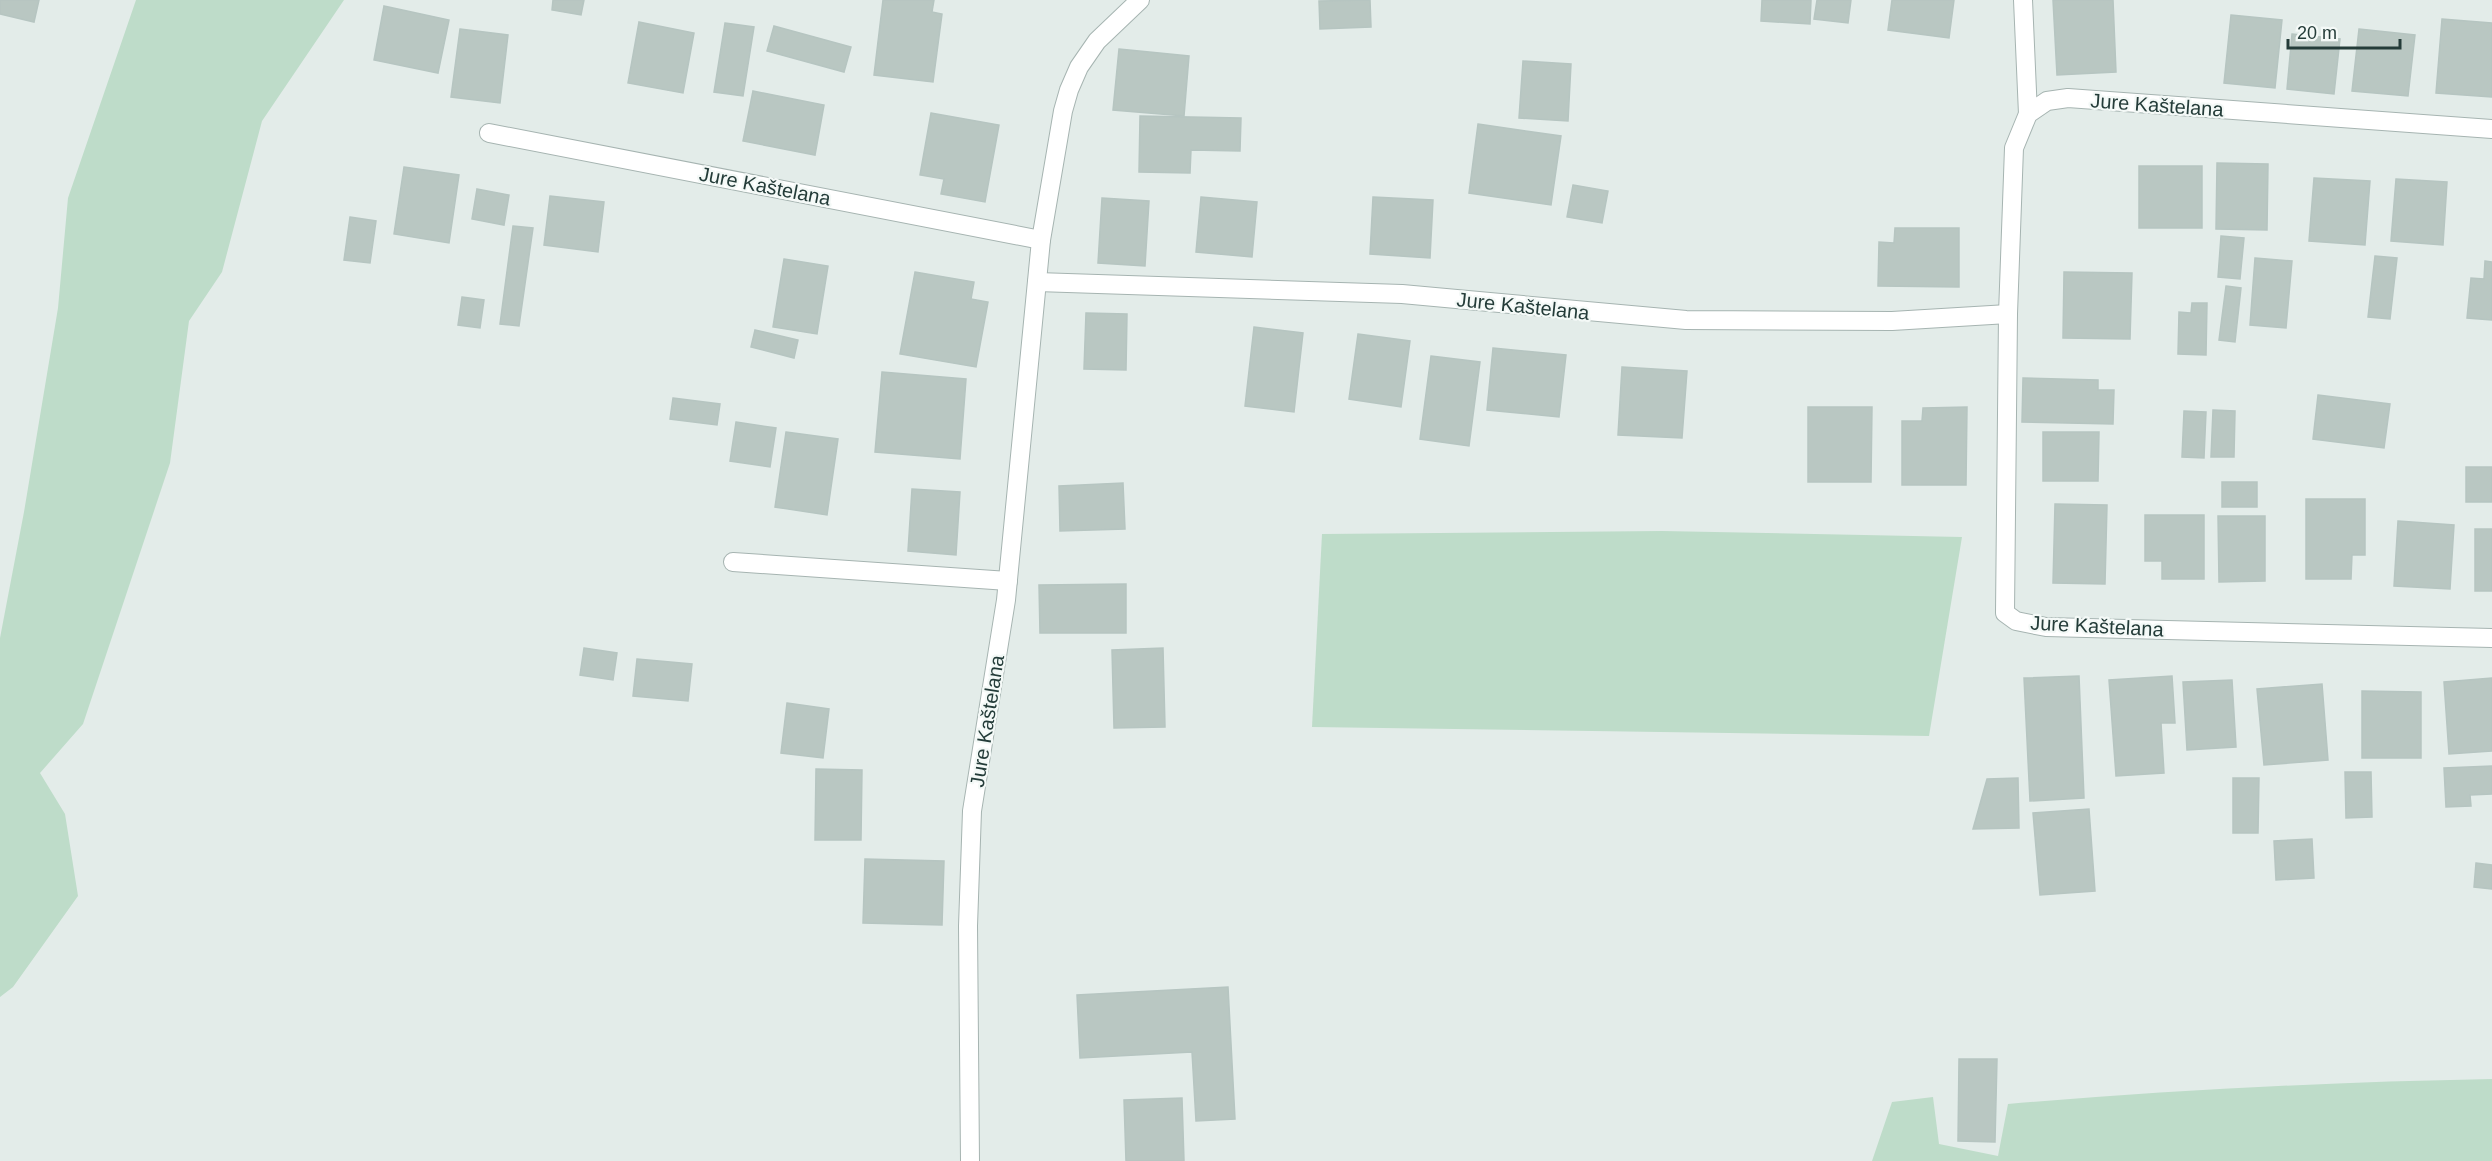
<svg xmlns="http://www.w3.org/2000/svg" width="2492" height="1161" font-family="Arial,sans-serif">
  <style>
    .green { fill: #bedcc9 }
    .building { fill: #b9c7c2; stroke: #b6c5c1; stroke-width: 1.5 }
    .lines { fill: none; stroke-linecap: round; stroke-linejoin: round }
    .lane-casing { stroke: #a6b4b1; stroke-width: 20 }
    .street-casing { stroke: #a6b4b1; stroke-width: 20 }
    .lane { stroke: #fff; stroke-width: 18 }
    .street { stroke: #fff; stroke-width: 18 }
    .labels { text-anchor: middle; dominant-baseline: central; stroke-width: 4.5; stroke-linejoin: round; paint-order: stroke }
    .street-label { font-size: 20px; fill: #243c39; stroke: #f4f9f7 }
  </style>
  <rect width="100%" height="100%" fill="#e3ece9"/>
  <g class="green">
    <polygon points="136,0 344,0 262,121 222,272 189,321 170,463 83,724 40,773 65,814 78,896 13,987 0,997 0,638 24,512 58,308 68,198"/>
    <polygon points="1662,531 1962,537 1929,736 1312,727 1322,534"/>
    <path d="M2492 1079V1161H1872L1892 1102 1933 1097 1939 1144 1998 1156 2008 1104C2169 1090 2331 1082 2492 1079Z"/>
  </g>
  <g class="building">
    <polygon points="0,0 39,0 34,22 0,14"/>
    <polygon points="553,0 584,0 581,15 552,10"/>
    <polygon points="883,0 934,0 932,12 942,14 933,82 874,75"/>
    <polygon points="1370,0 1371,27 1320,29 1319,1"/>
    <polygon points="1762,0 1811,0 1810,24 1761,21"/>
    <polygon points="1817,0 1851,0 1848,23 1814,19"/>
    <polygon points="1892,0 1954,0 1949,38 1888,30"/>
    <polygon points="2053,0 2113,0 2116,72 2057,75"/>
    <polygon points="384,6 449,20 438,73 374,60"/>
    <polygon points="2231,15 2282,20 2275,88 2224,83"/>
    <polygon points="2442,19 2492,23 2492,97 2436,93"/>
    <polygon points="639,22 694,33 683,93 628,83"/>
    <polygon points="725,23 754,27 743,96 714,92"/>
    <polygon points="774,26 851,47 844,72 767,51"/>
    <polygon points="460,29 508,35 500,103 451,97"/>
    <polygon points="2359,29 2415,35 2408,96 2352,91"/>
    <polygon points="2292,34 2340,39 2334,94 2287,89"/>
    <polygon points="1119,49 1189,56 1184,116 1113,110"/>
    <polygon points="1523,61 1571,64 1568,121 1519,118"/>
    <polygon points="753,91 824,105 815,155 743,141"/>
    <polygon points="931,113 999,125 985,202 941,194 944,179 920,175"/>
    <polygon points="1140,116 1241,118 1240,151 1191,150 1190,173 1139,172"/>
    <polygon points="1478,124 1561,136 1551,205 1469,193"/>
    <polygon points="2217,163 2268,164 2267,230 2216,229"/>
    <rect x="2139" y="166" width="63" height="62"/>
    <polygon points="404,167 459,175 449,243 394,234"/>
    <polygon points="2314,178 2370,181 2365,245 2309,241"/>
    <polygon points="2396,179 2447,182 2443,245 2391,241"/>
    <polygon points="1573,185 1608,191 1602,223 1567,217"/>
    <polygon points="477,189 509,195 504,225 472,219"/>
    <polygon points="550,196 604,202 598,252 544,245"/>
    <polygon points="1201,197 1257,202 1252,257 1196,252"/>
    <polygon points="1373,197 1433,200 1430,258 1370,254"/>
    <polygon points="1102,198 1149,201 1145,266 1098,263"/>
    <polygon points="350,217 376,221 370,263 344,260"/>
    <polygon points="513,226 533,228 519,326 500,324"/>
    <polygon points="1895,228 1959,228 1959,287 1878,286 1879,242 1894,243"/>
    <polygon points="2221,236 2244,238 2240,279 2218,277"/>
    <polygon points="2375,256 2397,258 2390,319 2368,317"/>
    <polygon points="2255,258 2292,261 2286,328 2250,325"/>
    <polygon points="784,259 828,266 817,334 773,327"/>
    <polygon points="2485,261 2492,262 2492,320 2467,318 2471,278 2484,279"/>
    <polygon points="915,272 974,282 971,299 988,302 976,367 900,354"/>
    <polygon points="2064,272 2132,273 2130,339 2063,338"/>
    <polygon points="2226,286 2241,288 2235,342 2219,340"/>
    <polygon points="462,297 484,300 480,328 458,325"/>
    <polygon points="2192,303 2207,303 2206,355 2178,354 2179,312 2191,313"/>
    <polygon points="1086,313 1127,314 1126,370 1084,369"/>
    <polygon points="1254,327 1303,333 1294,412 1245,406"/>
    <polygon points="755,330 798,340 794,358 751,347"/>
    <polygon points="1358,334 1410,341 1401,407 1349,399"/>
    <polygon points="1493,348 1566,355 1559,417 1487,410"/>
    <polygon points="1431,356 1480,362 1469,446 1420,439"/>
    <polygon points="1622,367 1687,371 1682,438 1618,435"/>
    <polygon points="882,372 966,379 960,459 875,452"/>
    <polygon points="2023,378 2098,380 2098,390 2114,390 2113,424 2022,422"/>
    <polygon points="2318,395 2390,404 2384,448 2313,439"/>
    <polygon points="673,398 720,404 717,425 670,419"/>
    <polygon points="1808,407 1872,407 1871,482 1808,482"/>
    <polygon points="1967,407 1966,485 1902,485 1902,421 1922,421 1923,408"/>
    <polygon points="2213,410 2235,411 2234,457 2211,457"/>
    <polygon points="2184,411 2206,412 2204,458 2182,457"/>
    <polygon points="736,422 776,428 770,467 730,461"/>
    <polygon points="786,432 838,439 827,515 775,507"/>
    <polygon points="2043,432 2099,432 2098,481 2043,481"/>
    <rect x="2466" y="467" width="26" height="35"/>
    <rect x="2222" y="482" width="35" height="25"/>
    <polygon points="1123,483 1125,529 1060,531 1059,486"/>
    <polygon points="912,489 960,492 956,555 908,551"/>
    <polygon points="2306,499 2365,499 2365,555 2352,555 2351,579 2306,579"/>
    <polygon points="2055,504 2107,505 2105,584 2053,583"/>
    <polygon points="2145,515 2204,515 2204,579 2162,579 2162,561 2145,561"/>
    <polygon points="2218,516 2265,516 2265,581 2219,582"/>
    <polygon points="2398,521 2454,525 2450,589 2394,586"/>
    <rect x="2475" y="529" width="17" height="62"/>
    <polygon points="1126,584 1126,633 1040,633 1039,585"/>
    <polygon points="584,648 617,653 613,680 580,675"/>
    <polygon points="1163,648 1165,727 1114,728 1112,650"/>
    <polygon points="637,659 692,664 688,701 633,696"/>
    <polygon points="2079,676 2084,798 2030,801 2024,678"/>
    <polygon points="2172,676 2175,723 2161,723 2164,773 2116,776 2109,680"/>
    <polygon points="2492,678 2492,751 2449,754 2444,682"/>
    <polygon points="2232,680 2236,747 2187,750 2183,682"/>
    <polygon points="2322,684 2328,760 2264,765 2257,689"/>
    <polygon points="2362,691 2421,692 2421,758 2362,758"/>
    <polygon points="787,703 829,709 823,758 781,753"/>
    <polygon points="2492,766 2492,794 2470,795 2471,806 2446,807 2444,768"/>
    <polygon points="816,769 862,770 861,840 815,840"/>
    <polygon points="2345,772 2371,772 2372,817 2346,818"/>
    <polygon points="2018,778 2019,828 1973,829 1987,779"/>
    <polygon points="2233,778 2259,778 2258,833 2233,833"/>
    <polygon points="2089,809 2095,891 2040,895 2033,813"/>
    <polygon points="2312,839 2314,878 2276,880 2274,841"/>
    <polygon points="865,859 944,861 942,925 863,923"/>
    <polygon points="2476,863 2492,865 2492,889 2474,887"/>
    <polygon points="1228,987 1235,1119 1196,1121 1192,1052 1080,1058 1077,995"/>
    <polygon points="1959,1059 1997,1059 1995,1142 1958,1141"/>
    <polygon points="1182,1098 1184,1161 1126,1161 1124,1100"/>
  </g>
  <g class="lines">
    <g class="lane-casing">
      <polyline id="lane" points="733,562 1008,581"/>
    </g>
    <g class="street-casing">
      <g id="street">
        <polyline points="2023,0 2028,114"/>
        <polyline points="2492,129 2068,98 2047,101 2028,114 2014,148 2008,314 2005,613 2016,621 2046,627 2492,638"/>
        <polyline points="489,133 1041,240"/>
        <polyline points="1037,282 1402,294 1686,320 1892,321 2008,314"/>
        <polyline points="970,1161 968,926 972,811 1006,600 1041,240 1063,111 1069,90 1079,67 1097,41 1140,0"/>
      </g>
    </g>
    <use href="#lane" class="lane"/>
    <use href="#street" class="street"/>
  </g>
  <g class="labels">
    <g class="street-label">
      <text transform="translate(2157 105) rotate(4)">Jure Kaštelana</text>
      <text transform="translate(765 186) rotate(11)">Jure Kaštelana</text>
      <text transform="translate(1523 306) rotate(6)">Jure Kaštelana</text>
      <text transform="translate(2097 626) rotate(3)">Jure Kaštelana</text>
      <text transform="translate(987 721) rotate(-81)">Jure Kaštelana</text>
    </g>
  </g>
  <path d="M2288 39v9h112v-9" fill="none" stroke="#243c39" stroke-width="3"/>
  <text x="2297" y="39" font-size="18" fill="#243c39" stroke="#f4f9f7" stroke-width="4.5" paint-order="stroke">20 m</text>
</svg>
